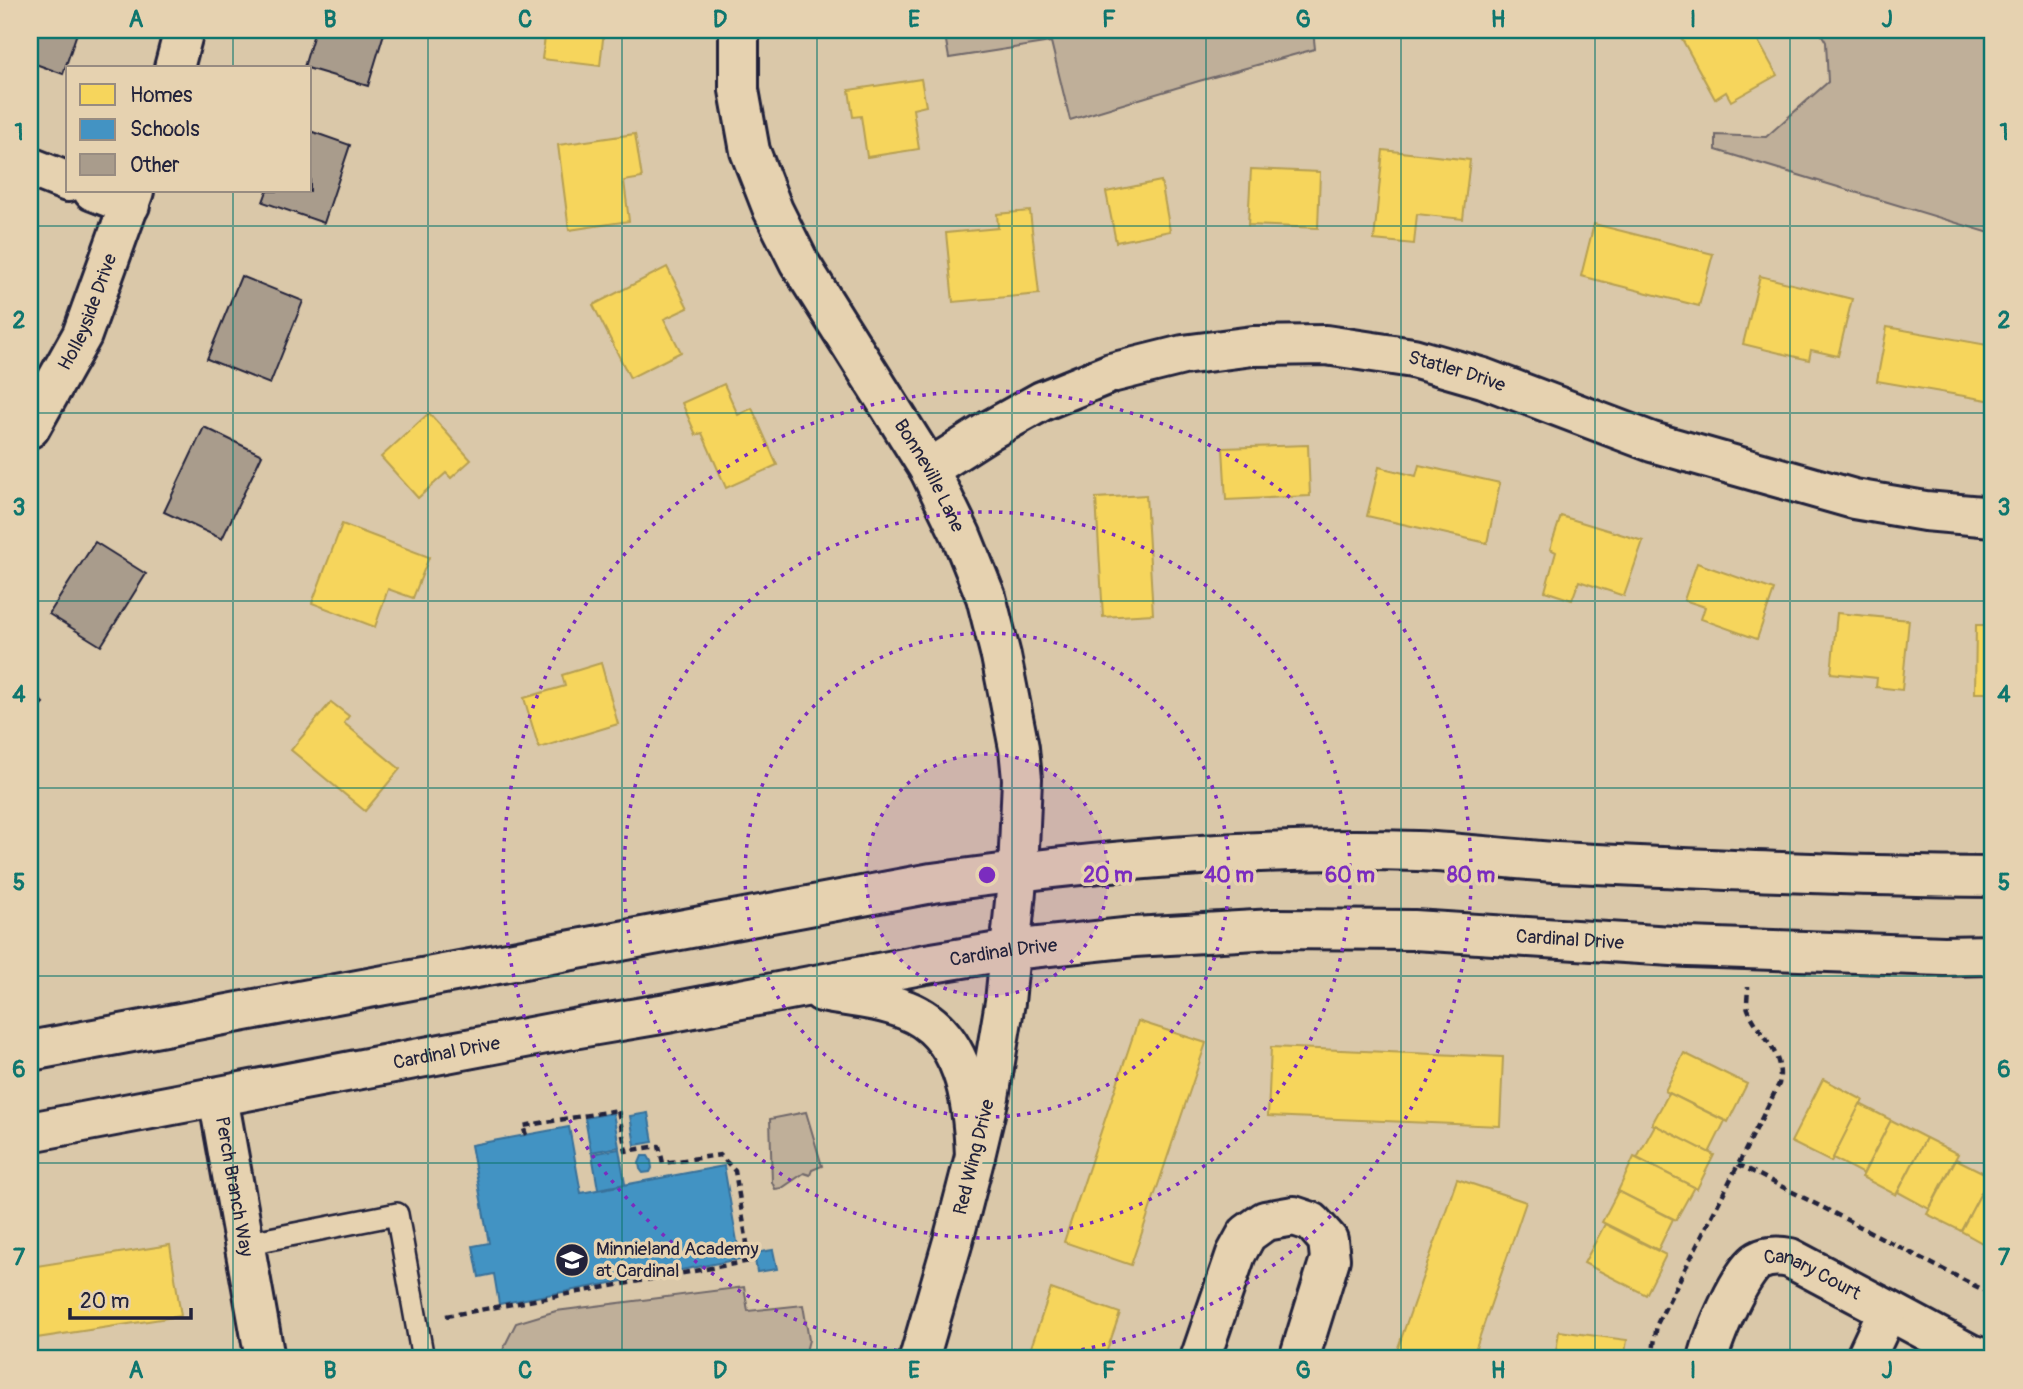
<svg xmlns="http://www.w3.org/2000/svg" width="2023" height="1389" font-family="Pangolin,sans-serif">
  <style>
    .green { fill: #bfaf99; stroke: #70686a; stroke-width: 2 }
    .homes { fill: #f6d55c; stroke: #b69f52; stroke-width: 2 }
    .schools { fill: #4393c3; stroke: #39719a; stroke-width: 2 }
    .building { fill: #a99c8c; stroke: #22223b; stroke-width: 2 }
    .lines { fill: none; stroke-linecap: round; stroke-linejoin: round }
    .service-casing { stroke: #22223b; stroke-width: 26 }
    .minor-casing { stroke: #22223b; stroke-width: 44 }
    .secondary-casing { stroke: #22223b; stroke-width: 44 }
    .path { stroke: #22223b; stroke-width: 4.5; stroke-dasharray: 7 5; stroke-linecap: butt }
    .service { stroke: #e6d2b0; stroke-width: 21 }
    .minor { stroke: #e6d2b0; stroke-width: 38 }
    .secondary { stroke: #e6d2b0; stroke-width: 38 }
    .grid { fill: none; stroke: #0f766e; stroke-width: 2; stroke-opacity: 0.55 }
    .ring { fill: none; stroke: #7b2cbf; stroke-width: 3.5; stroke-dasharray: 3.5 7 }
    .labels { text-anchor: middle; dominant-baseline: central; stroke-width: 7; stroke-linejoin: round; paint-order: stroke }
    .street-label { font-size: 19px; fill: #22223b; stroke: #e6d2b0 }
    .poi-label { font-size: 19px; fill: #22223b; stroke: #e6d2b0; text-anchor: start }
    .centre { fill: #7b2cbf; stroke: #e6d2b0; stroke-width: 3.5 }
    .ring-label { font-size: 21px; text-anchor: middle; font-weight: bold; fill: #7b2cbf; stroke: #e6d2b0; stroke-width: 7; stroke-linejoin: round; paint-order: stroke }
    .neatline { fill: none; stroke: #0f766e; stroke-width: 2.5 }
    .grid-label { font-size: 23px; text-anchor: middle; font-weight: bold; fill: #0f766e }
  </style>
  <rect width="100%" height="100%" fill="#dac8a9"/>
  <filter id="ink" filterUnits="userSpaceOnUse"><feTurbulence type="fractalNoise" baseFrequency=".0143" numOctaves="2"/><feDisplacementMap in="SourceGraphic" scale="14" xChannelSelector="R" yChannelSelector="G"/><feConvolveMatrix kernelMatrix="1 2 1 2 8 2 1 2 1" color-interpolation-filters="sRGB"/></filter>
  <g filter="url(#ink)">
    <g class="green">
      <polygon points="944,30 1313,30 1315,49 1199,81 1070,120 1051,42 949,58"/>
      <polygon points="1819,30 1993,30 1993,234 1716,150 1716,135 1766,137 1828,82 1826,42"/>
      <polygon points="806,1112 822,1166 812,1170 810,1175 804,1173 782,1188 775,1189 772,1182 770,1119"/>
      <polygon points="744,1287 748,1311 803,1305 809,1340 804,1359 502,1359 504,1347 516,1323 556,1311"/>
    </g>
    <g class="homes">
      <polygon points="546,30 604,30 600,66 542,59"/>
      <polygon points="1677,30 1752,30 1777,75 1731,101 1726,92 1715,99"/>
      <polygon points="921,79 926,106 913,109 919,149 867,157 861,116 853,117 849,90"/>
      <polygon points="635,134 642,178 624,181 629,221 569,230 558,145"/>
      <polygon points="1383,150 1470,160 1463,219 1417,214 1414,244 1374,240"/>
      <polygon points="1251,169 1320,172 1318,228 1248,225"/>
      <polygon points="1161,181 1170,231 1116,242 1106,192"/>
      <polygon points="1030,211 1039,294 953,302 946,233 998,228 997,214"/>
      <polygon points="1594,224 1713,254 1699,306 1581,276"/>
      <polygon points="667,267 688,308 664,319 681,352 630,378 593,305"/>
      <polygon points="1760,276 1852,299 1838,356 1811,350 1809,360 1743,344"/>
      <polygon points="1887,327 1993,346 1993,401 1877,381"/>
      <polygon points="724,384 738,415 752,408 777,465 726,488 702,433 696,435 682,403"/>
      <polygon points="429,413 471,460 451,478 446,473 418,498 381,457"/>
      <polygon points="1308,445 1310,496 1226,500 1223,448"/>
      <polygon points="1419,465 1500,483 1487,543 1367,516 1379,467 1416,476"/>
      <polygon points="1146,495 1153,614 1103,617 1096,498"/>
      <polygon points="1561,516 1643,541 1624,596 1579,581 1572,600 1545,591 1556,552 1550,549"/>
      <polygon points="342,524 429,557 413,598 388,589 375,627 312,603"/>
      <polygon points="1697,563 1774,590 1757,639 1701,619 1705,607 1684,600"/>
      <polygon points="1837,613 1909,620 1902,690 1876,687 1877,678 1831,673"/>
      <polygon points="1976,625 1993,625 1993,693 1975,693"/>
      <polygon points="601,663 618,724 539,748 524,698 565,686 562,675"/>
      <polygon points="331,702 349,716 344,723 400,769 365,811 291,750"/>
      <polygon points="1138,1021 1206,1043 1131,1265 1064,1242"/>
      <polygon points="1271,1047 1503,1057 1500,1126 1268,1116"/>
      <polygon points="1684,1053 1747,1084 1728,1122 1665,1091"/>
      <polygon points="1823,1079 1863,1100 1831,1162 1791,1142"/>
      <polygon points="1669,1093 1725,1121 1709,1153 1652,1124"/>
      <polygon points="1860,1104 1891,1120 1863,1174 1833,1158"/>
      <polygon points="1891,1120 1926,1138 1896,1195 1862,1177"/>
      <polygon points="1655,1125 1714,1155 1697,1189 1637,1158"/>
      <polygon points="1926,1138 1958,1154 1929,1209 1898,1192"/>
      <polygon points="1634,1157 1694,1187 1676,1220 1618,1191"/>
      <polygon points="1956,1159 1990,1176 1961,1231 1927,1214"/>
      <polygon points="1992,1172 1993,1173 1993,1249 1961,1231"/>
      <polygon points="1457,1179 1526,1202 1472,1359 1394,1359"/>
      <polygon points="1618,1191 1673,1219 1658,1250 1602,1222"/>
      <polygon points="1605,1224 1666,1255 1646,1295 1584,1263"/>
      <polygon points="170,1245 181,1316 30,1339 30,1267"/>
      <polygon points="1051,1289 1120,1313 1104,1359 1027,1359"/>
      <polygon points="1559,1331 1627,1340 1624,1359 1555,1359"/>
    </g>
    <g class="schools">
      <polygon points="613,1113 619,1147 591,1152 585,1118"/>
      <polygon points="648,1113 653,1142 635,1145 630,1116"/>
      <polygon points="569,1127 581,1193 724,1166 740,1259 499,1304 494,1274 479,1277 473,1246 489,1243 471,1145"/>
      <polygon points="619,1149 625,1184 598,1189 592,1154"/>
      <polygon points="642,1156 648,1156 651,1161 652,1168 650,1172 643,1173 640,1169 639,1163"/>
      <polygon points="773,1250 777,1269 757,1272 754,1253"/>
    </g>
    <g class="building">
      <polygon points="30,30 78,30 63,74 30,62"/>
      <polygon points="315,30 385,30 368,86 304,67"/>
      <polygon points="310,131 350,145 324,223 263,202 267,191 310,191"/>
      <polygon points="241,276 303,301 270,384 207,359"/>
      <polygon points="204,427 262,455 222,539 164,512"/>
      <polygon points="95,542 146,574 101,646 49,614"/>
      <polygon points="30,689 43,703 30,716"/>
    </g>
    <g class="lines">
      <g class="service-casing">
        <polyline id="service" points="244,1244 397,1214 423,1359"/>
      </g>
      <g class="minor-casing">
        <g id="minor">
          <path id="s1" d="M739 30V90L750 151 773 210 799 262 929 469 961 535 986 597 1001 656 1019 748 1022 779 1018 871 1005 1002 989 1097 975 1156 953 1241 919 1359"/>
          <polyline points="174,68 184,30"/>
          <polyline points="30,167 68,182"/>
          <polyline points="93,191 130,205"/>
          <path id="s2" d="M30 428 82 335 134 191"/>
          <path id="s3" d="M929 469 990 430 1042 401 1111 373 1183 355 1253 346 1326 345 1413 358 1483 378 1652 442 1854 499 1925 511 1993 517"/>
          <path id="s4" d="M218 1097 265 1359"/>
          <polyline points="1888,1310 1970,1354 1986,1359"/>
          <polyline points="1200,1359 1236,1254 1247,1234 1265,1221 1294,1216 1312,1222 1328,1240 1330,1259 1299,1359"/>
          <path id="s5" d="M1708 1359C1713 1338 1740 1272 1758 1261 1767 1256 1780 1256 1790 1258L1888 1310 1865 1359"/>
        </g>
      </g>
      <g class="secondary-casing">
        <g id="secondary">
          <path d="M822 992C849 997 880 999 906 1010 965 1033 973 1102 975 1156"/>
          <path d="M30 1051 932 883C1092 861 1255 846 1417 851 1463 853 1509 859 1555 862 1701 869 1847 876 1993 877"/>
          <path id="s6" d="M30 1132 567 1030 667 1013 926 964 1011 950 1134 937 1274 929 1414 930 1688 947 1944 956 1993 955"/>
        </g>
      </g>
      <g class="path">
        <polyline points="1738,1164 1993,1295"/>
        <polyline points="446,1316 750,1261 735,1171 720,1155 663,1163 659,1146 626,1151 618,1110 523,1126 526,1135"/>
        <path d="M1652 1359 1657 1324 1779 1084C1785 1051 1759 1036 1748 1009 1746 1003 1748 994 1748 987"/>
      </g>
      <use href="#service" class="service"/>
      <use href="#minor" class="minor"/>
      <use href="#secondary" class="secondary"/>
    </g>
  </g>
  <path class="grid" d="M233 30V68M428 30V1359M622 30V1359M817 30V1359M1012 30V1359M1206 30V1359M1401 30V1359M1595 30V1359M1790 30V1359M233 191V1359M30 226H1993M30 413H1993M30 601H1993M30 788H1993M30 976H1993M30 1163H1993"/>
  <circle cx="987" cy="875" r="121" fill="#7b2cbf" fill-opacity=".12"/>
  <g class="ring">
    <circle cx="987" cy="875" r="121"/>
    <circle cx="987" cy="875" r="242"/>
    <circle cx="987" cy="875" r="363"/>
    <circle cx="987" cy="875" r="484"/>
  </g>
  <defs>
    <g id="school-disc" transform="scale(1.75)"><circle r="9.5" fill="#22223b" stroke="#e6d2b0"/><path d="M0-5L7-2L0 1L-7-2ZM-4 1L0 2.5L4 1V4Q0 6-4 4Z" fill="#fff"/></g>
  </defs>
  <g fill-rule="evenodd">
    <use href="#school-disc" x="572" y="1260"/>
  </g>
  <g class="labels">
    <g class="street-label">
      <text stroke="none"><textPath href="#s2" startOffset="130">Holleyside Drive</textPath></text>
      <text stroke="none"><textPath href="#s3" startOffset="558">Statler Drive</textPath></text>
      <text stroke="none"><textPath href="#s1" startOffset="494">Bonneville Lane</textPath></text>
      <text stroke="none"><textPath href="#s6" startOffset="1558">Cardinal Drive</textPath></text>
      <text stroke="none"><textPath href="#s6" startOffset="990">Cardinal Drive</textPath></text>
      <text stroke="none"><textPath href="#s6" startOffset="424">Cardinal Drive</textPath></text>
      <text transform="translate(974 1157) rotate(-76)">Red Wing Drive</text>
      <text stroke="none"><textPath href="#s4" startOffset="91">Perch Branch Way</textPath></text>
      <text stroke="none"><textPath href="#s5" startOffset="170">Canary Court</textPath></text>
    </g>
    <g class="poi-label">
      <text x="596" y="1249">Minnieland Academy<tspan x="596" dy="22">at Cardinal</tspan></text>
    </g>
  </g>
  <circle cx="987" cy="875" r="10" class="centre"/>
  <g class="ring-label">
    <text x="1108" y="882">20 m</text>
    <text x="1229" y="882">40 m</text>
    <text x="1350" y="882">60 m</text>
    <text x="1471" y="882">80 m</text>
  </g>
  <rect width="2023" height="1389" fill="none" stroke="#e6d2b0" stroke-width="77"/>
  <rect x="66" y="66" width="245" height="126" fill="#e6d2b0" stroke="#988c81" stroke-width="2"/>
  <rect x="80" y="84" width="35" height="21" fill="#f6d55c" stroke="#988c81" stroke-width="2"/>
  <text x="130" y="102" font-size="21" fill="#22223b">Homes</text>
  <rect x="80" y="119" width="35" height="21" fill="#4393c3" stroke="#988c81" stroke-width="2"/>
  <text x="130" y="136" font-size="21" fill="#22223b">Schools</text>
  <rect x="80" y="154" width="35" height="21" fill="#a99c8c" stroke="#988c81" stroke-width="2"/>
  <text x="130" y="172" font-size="21" fill="#22223b">Other</text>
  <path d="M70 1308v10h121v-10" fill="none" stroke="#22223b" stroke-width="3.5"/>
  <text x="80" y="1308" font-size="21" fill="#22223b" stroke="#e6d2b0" stroke-width="5" paint-order="stroke">20 m</text>
  <rect x="38" y="38" width="1946" height="1312" class="neatline"/>
  <g class="grid-label">
    <text x="136" y="27">A</text>
    <text x="330" y="27">B</text>
    <text x="525" y="27">C</text>
    <text x="720" y="27">D</text>
    <text x="914" y="27">E</text>
    <text x="1109" y="27">F</text>
    <text x="1303" y="27">G</text>
    <text x="1498" y="27">H</text>
    <text x="1693" y="27">I</text>
    <text x="1887" y="27">J</text>
    <text x="19" y="140">1</text>
    <text x="2004" y="140">1</text>
    <text x="19" y="328">2</text>
    <text x="2004" y="328">2</text>
    <text x="19" y="515">3</text>
    <text x="2004" y="515">3</text>
    <text x="19" y="702">4</text>
    <text x="2004" y="702">4</text>
    <text x="19" y="890">5</text>
    <text x="2004" y="890">5</text>
    <text x="19" y="1077">6</text>
    <text x="2004" y="1077">6</text>
    <text x="19" y="1265">7</text>
    <text x="2004" y="1265">7</text>
    <text x="136" y="1378">A</text>
    <text x="330" y="1378">B</text>
    <text x="525" y="1378">C</text>
    <text x="720" y="1378">D</text>
    <text x="914" y="1378">E</text>
    <text x="1109" y="1378">F</text>
    <text x="1303" y="1378">G</text>
    <text x="1498" y="1378">H</text>
    <text x="1693" y="1378">I</text>
    <text x="1887" y="1378">J</text>
  </g>
</svg>
